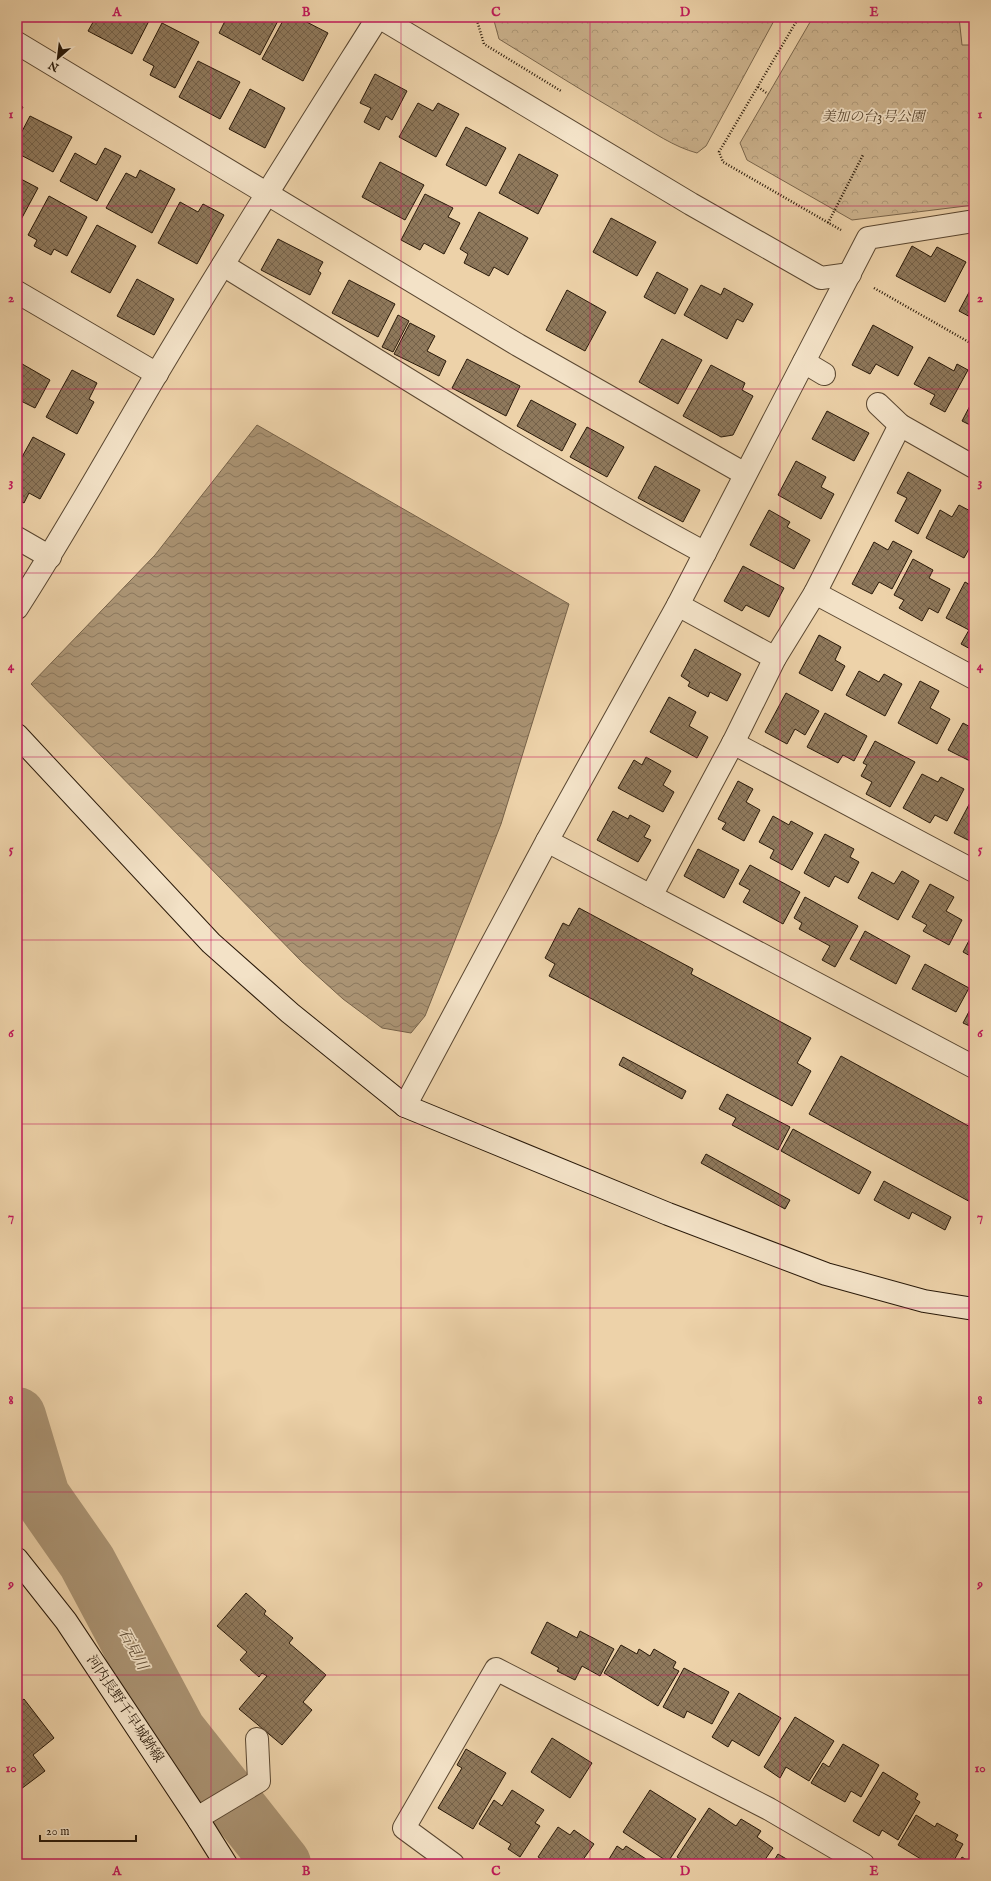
<svg xmlns="http://www.w3.org/2000/svg" width="991" height="1881" font-family="'IM FELL English','Noto Serif JP',serif">
  <style>
    .forest { fill: url(#forest-crowns); stroke: #7a664c }
    .water { fill: url(#water-waves); stroke: #766249 }
    .lines { fill: none; stroke-linecap: round; stroke-linejoin: round }
    .river { stroke: #aa9373; stroke-width: 58 }
    .building { fill: url(#building-cross-hatch); stroke: #291909 }
    .street-casing { stroke: #5a4731; stroke-width: 24 }
    .secondary-casing { stroke: #291909; stroke-width: 24 }
    .path { stroke: #291909; stroke-width: 2.5; stroke-dasharray: 1 2; stroke-linecap: butt }
    .street { stroke: #f3e2c7; stroke-width: 22 }
    .secondary { stroke: #f3e2c7; stroke-width: 22 }
    .grid { fill: none; stroke: #c2185b; stroke-width: 1; stroke-opacity: 0.55 }
    .labels { text-anchor: middle; dominant-baseline: central; stroke-width: 3.5; stroke-linejoin: round; paint-order: stroke }
    .park-label { font-size: 14px; font-style: italic; fill: #5a4731; stroke: #f3e2c7 }
    .street-label { font-size: 14px; fill: #291909; stroke: #f3e2c7 }
    .water-label { font-size: 15px; font-style: italic; fill: #5d4a33; stroke: #f3e2c7 }
    .neatline { fill: none; stroke: #c2185b; stroke-width: 1.5 }
    .grid-label { font-size: 13px; text-anchor: middle; font-weight: bold; fill: #c2185b }
  </style>
  <defs>
    <pattern id="forest-crowns" width="20" height="18" patternUnits="userSpaceOnUse"><rect width="20" height="18" fill="#ccb38e"/><path d="M2 6a3 3 0 1 1 6 0M12 15a3 3 0 1 1 6 0" fill="none" stroke="#af9979"/></pattern>
    <pattern id="water-waves" width="16" height="10" patternUnits="userSpaceOnUse"><rect width="16" height="10" fill="#aa9373"/><path d="M0 5q4-4 8 0t8 0" fill="none" stroke="#8a775d"/></pattern>
    <pattern id="building-cross-hatch" width="8" height="8" patternUnits="userSpaceOnUse"><rect width="8" height="8" fill="#8f795c"/><path d="M0 0l8 8M0 8l8-8" fill="none" stroke="#75624a"/></pattern>
  </defs>
  <rect width="100%" height="100%" fill="#edd2a9"/>
  <filter id="stains"><feTurbulence type="fractalNoise" baseFrequency=".005" numOctaves="4"/><feColorMatrix values="0 0 0 0 .2 0 0 0 0 .09 0 0 0 0 .02 0 0 0 .5 -.17"/></filter>
  <radialGradient id="worn" r=".72"><stop offset=".6" stop-color="#630" stop-opacity="0"/><stop offset="1" stop-color="#630" stop-opacity=".3"/></radialGradient>
  <g class="forest">
    <path d="M493 17H776L706 146 697 153C674 147 653 132 632 120 587 94 543 66 499 39Z"/>
    <polygon points="813,17 959,17 962,45 974,45 974,205 852,220 747,160 740,143"/>
  </g>
  <polygon class="water" points="257,425 569,604 501,824 425,1016 411,1033 382,1028 343,999 302,962 31,684 155,555"/>
  <g class="lines">
    <polyline class="river" points="17,1416 41,1496 87,1562 177,1731 282,1864"/>
  </g>
  <g class="building">
    <polygon points="96,17 151,17 132,54 88,31"/>
    <polygon points="227,17 280,17 260,55 219,33"/>
    <polygon points="285,17 297,17 328,33 303,81 262,59"/>
    <polygon points="162,23 199,42 175,88 150,75 154,66 143,60"/>
    <polygon points="198,61 240,82 220,119 179,97"/>
    <polygon points="375,74 407,91 392,120 386,116 379,130 364,122 371,108 360,103"/>
    <polygon points="250,89 285,108 265,148 229,129"/>
    <polygon points="418,103 433,111 438,103 459,114 436,157 399,137"/>
    <polygon points="17,104 23,107 17,118"/>
    <polygon points="30,116 72,137 53,172 17,153 17,141"/>
    <polygon points="466,127 506,148 486,186 446,165"/>
    <polygon points="105,148 121,156 97,201 60,181 75,153 96,165"/>
    <polygon points="519,154 558,175 538,214 499,193"/>
    <polygon points="380,162 424,185 405,220 362,197"/>
    <polygon points="140,170 175,189 152,233 106,208 126,173 136,178"/>
    <polygon points="17,177 38,188 17,227"/>
    <polygon points="425,194 453,208 448,217 460,223 444,254 424,243 420,250 401,240"/>
    <polygon points="49,196 87,217 67,256 54,249 51,255 34,246 37,240 28,235"/>
    <polygon points="180,202 198,212 203,204 224,215 197,264 158,243"/>
    <polygon points="479,212 528,238 508,275 494,267 489,276 464,263 468,254 460,249"/>
    <polygon points="611,218 656,242 637,276 593,252"/>
    <polygon points="97,225 136,246 110,293 71,272"/>
    <polygon points="278,239 323,262 318,271 321,273 310,295 261,270"/>
    <polygon points="912,246 931,257 937,247 966,262 945,302 896,276"/>
    <polygon points="657,272 688,289 675,314 644,297"/>
    <polygon points="137,279 174,299 154,335 117,316"/>
    <polygon points="349,280 395,304 378,337 332,313"/>
    <polygon points="974,283 974,319 959,311"/>
    <polygon points="701,285 721,295 724,288 753,304 743,322 737,319 727,339 684,315"/>
    <polygon points="567,290 606,312 585,351 546,330"/>
    <polygon points="398,315 409,321 393,352 382,347"/>
    <polygon points="410,323 435,336 427,351 446,361 439,376 394,354"/>
    <polygon points="873,325 913,347 898,376 876,364 870,374 852,365"/>
    <polygon points="662,339 702,360 678,404 639,382"/>
    <polygon points="929,357 954,371 957,364 968,370 945,412 930,404 935,395 914,384"/>
    <polygon points="467,359 520,386 506,416 452,388"/>
    <polygon points="17,361 50,380 35,408 17,399"/>
    <polygon points="711,365 745,383 742,390 753,396 733,435 721,437 683,416"/>
    <polygon points="72,370 97,383 89,399 94,402 77,434 46,417"/>
    <polygon points="974,398 974,427 962,421"/>
    <polygon points="531,400 576,424 562,451 517,426"/>
    <polygon points="827,411 869,433 854,461 812,439"/>
    <polygon points="587,427 624,447 607,477 570,457"/>
    <polygon points="33,437 65,454 40,499 29,493 24,503 17,499 17,466"/>
    <polygon points="796,461 826,477 821,487 834,494 821,519 778,495"/>
    <polygon points="655,466 700,490 683,522 638,498"/>
    <polygon points="908,472 941,490 918,534 895,521 907,498 897,493"/>
    <polygon points="959,505 974,513 974,540 964,558 926,538 940,510 952,517"/>
    <polygon points="769,510 790,522 787,527 810,540 794,569 750,545"/>
    <polygon points="893,541 912,551 892,589 879,582 872,594 852,584 874,542 888,550"/>
    <polygon points="913,559 933,570 929,578 950,589 938,613 929,608 922,621 899,608 904,600 894,595"/>
    <polygon points="743,566 784,588 769,617 746,605 742,611 724,601"/>
    <polygon points="965,582 974,587 974,651 961,644 969,630 946,618"/>
    <polygon points="819,635 841,647 835,660 845,666 832,691 799,673"/>
    <polygon points="695,649 741,674 727,701 710,692 708,697 688,686 690,682 681,676"/>
    <polygon points="859,671 879,682 884,674 902,684 885,716 846,695"/>
    <polygon points="920,681 939,691 930,708 950,719 937,744 898,723"/>
    <polygon points="786,693 819,711 805,735 795,729 787,744 765,732"/>
    <polygon points="669,697 696,712 689,726 708,737 697,758 650,732"/>
    <polygon points="825,713 867,736 854,761 843,755 838,763 807,747"/>
    <polygon points="963,723 974,729 974,763 948,750"/>
    <polygon points="875,741 915,762 890,807 866,794 872,782 861,776 867,765 863,763"/>
    <polygon points="646,757 671,771 663,785 674,792 663,812 618,788 634,760 642,765"/>
    <polygon points="922,774 938,782 941,777 964,789 947,821 935,815 930,823 903,808"/>
    <polygon points="738,781 753,789 746,802 760,810 744,841 722,829 726,823 718,819"/>
    <polygon points="974,795 974,843 954,833"/>
    <polygon points="613,811 628,819 630,815 650,826 644,837 651,840 638,862 597,840"/>
    <polygon points="773,816 789,825 791,821 813,833 792,870 770,858 774,850 759,842"/>
    <polygon points="825,834 854,849 850,857 859,862 848,883 835,876 829,887 804,873"/>
    <polygon points="698,849 739,870 724,898 684,876"/>
    <polygon points="750,865 800,892 783,924 743,902 750,890 739,884"/>
    <polygon points="902,871 919,881 898,920 858,898 872,872 894,884"/>
    <polygon points="930,884 954,897 946,911 962,920 949,945 923,931 927,925 912,917"/>
    <polygon points="805,897 858,926 835,967 822,960 830,946 799,929 802,923 794,918"/>
    <polygon points="579,908 693,969 691,974 811,1038 797,1063 811,1071 792,1106 549,976 555,964 545,958 563,923 569,926"/>
    <polygon points="865,931 910,956 896,984 850,959"/>
    <polygon points="974,931 974,958 963,952"/>
    <polygon points="925,964 969,988 956,1012 912,989"/>
    <polygon points="974,1002 974,1028 963,1023"/>
    <polygon points="841,1056 974,1129 974,1204 809,1114"/>
    <polygon points="623,1057 686,1091 682,1099 619,1065"/>
    <polygon points="727,1094 790,1127 778,1150 732,1125 736,1118 719,1109"/>
    <polygon points="793,1129 871,1172 859,1194 781,1151"/>
    <polygon points="706,1154 790,1200 785,1209 701,1163"/>
    <polygon points="884,1181 951,1217 945,1230 912,1212 909,1219 874,1200"/>
    <polygon points="246,1593 266,1611 264,1614 293,1638 289,1643 326,1675 303,1702 312,1710 282,1745 239,1709 267,1676 262,1673 259,1677 240,1660 247,1652 217,1626"/>
    <polygon points="547,1622 577,1638 580,1631 614,1649 600,1676 582,1666 575,1680 557,1671 559,1668 531,1653"/>
    <polygon points="621,1645 637,1654 639,1649 650,1656 654,1649 676,1662 673,1668 679,1671 658,1706 604,1673"/>
    <polygon points="684,1668 729,1692 712,1724 687,1711 684,1718 663,1707"/>
    <polygon points="739,1693 781,1718 759,1756 732,1740 728,1747 712,1737"/>
    <polygon points="24,1699 54,1738 33,1755 45,1771 17,1792 17,1704"/>
    <polygon points="795,1717 834,1741 809,1781 786,1767 780,1778 764,1767"/>
    <polygon points="552,1738 592,1763 570,1798 531,1772"/>
    <polygon points="843,1744 879,1765 861,1797 851,1791 845,1802 811,1783 823,1763 829,1767"/>
    <polygon points="466,1749 506,1773 473,1829 438,1808 462,1768 457,1765"/>
    <polygon points="883,1772 918,1794 915,1799 920,1802 898,1840 882,1830 879,1836 853,1821"/>
    <polygon points="512,1790 544,1810 535,1823 540,1826 520,1857 508,1849 511,1844 479,1824 494,1800 502,1806"/>
    <polygon points="650,1790 696,1819 668,1862 623,1832"/>
    <polygon points="709,1808 736,1826 741,1819 761,1831 757,1837 773,1848 762,1864 688,1864 677,1857"/>
    <polygon points="916,1815 935,1827 937,1823 958,1835 955,1840 963,1844 952,1864 929,1864 898,1845"/>
    <polygon points="558,1827 570,1835 574,1830 594,1844 580,1864 549,1864 538,1857"/>
    <polygon points="617,1846 623,1850 626,1846 646,1859 643,1864 606,1864"/>
    <polygon points="778,1854 795,1864 772,1864"/>
    <polygon points="962,1857 973,1864 958,1864"/>
  </g>
  <g class="lines">
    <g class="street-casing">
      <g id="street">
        <polyline points="379,17 691,204 821,278 850,274"/>
        <polyline points="17,43 518,345 745,474"/>
        <path d="M223 265C382 363 540 464 705 553"/>
        <polyline points="17,292 157,374"/>
        <polyline points="804,362 824,374"/>
        <polyline points="878,404 900,425 974,467"/>
        <polyline points="17,538 50,557"/>
        <polyline points="815,593 974,678"/>
        <polyline points="678,605 775,658"/>
        <path d="M17 608C66 532 110 453 156 375 228 254 303 136 378 17"/>
        <polyline points="733,743 974,871"/>
        <polyline points="547,841 974,1067"/>
        <polyline points="651,896 733,743 775,658 815,593 900,425"/>
        <polyline points="405,1106 547,841 678,605 868,238 974,221"/>
        <polyline points="199,1821 204,1814 259,1781 257,1739"/>
        <polyline points="453,1864 404,1828 496,1669 769,1809 863,1864"/>
      </g>
    </g>
    <g class="secondary-casing">
      <g id="secondary">
        <polyline points="17,735 211,943 290,1013 405,1106 668,1214 826,1274 924,1301 974,1309"/>
        <polyline points="17,1559 66,1621 199,1821 226,1864"/>
      </g>
    </g>
    <g class="path">
      <polyline points="476,17 484,44 561,91"/>
      <polyline points="799,17 719,152 723,162 841,230"/>
      <polyline points="970,17 972,36 974,36"/>
      <polyline points="758,87 768,94"/>
      <polyline points="828,223 863,155"/>
      <polyline points="874,288 974,345"/>
    </g>
    <use href="#street" class="street"/>
    <use href="#secondary" class="secondary"/>
  </g>
  <path class="grid" d="M211 17V1864M401 17V1864M590 17V1864M780 17V1864M17 206H974M17 389H974M17 573H974M17 757H974M17 940H974M17 1124H974M17 1308H974M17 1492H974M17 1675H974"/>
  <g class="labels">
    <g class="park-label">
      <text x="873" y="117">美加の台3号公園</text>
    </g>
    <g class="street-label">
      <text transform="translate(125 1709) rotate(56)">河内長野千早城跡線</text>
    </g>
    <g class="water-label">
      <text transform="translate(133 1649) rotate(62)">石見川</text>
    </g>
  </g>
  <rect width="991" height="1881" fill="none" stroke="#edd2a9" stroke-width="44"/>
  <g transform="translate(58 58) rotate(208)" stroke="#f3e2c7" stroke-width="3" paint-order="stroke">
  <path d="M0-3L7 15L0 10L-7 15Z" fill="#291909"/>
  <text y="-6" font-size="11" font-weight="bold" text-anchor="middle" fill="#291909">N</text>
  </g>
  <path d="M40 1835v6h96v-6" fill="none" stroke="#291909" stroke-width="2"/>
  <text x="46" y="1835" font-size="12" fill="#291909" stroke="#f3e2c7" stroke-width="3" paint-order="stroke">20 m</text>
  <rect x="22" y="22" width="947" height="1837" class="neatline"/>
  <g class="grid-label">
    <text x="117" y="16">A</text>
    <text x="306" y="16">B</text>
    <text x="496" y="16">C</text>
    <text x="685" y="16">D</text>
    <text x="874" y="16">E</text>
    <text x="11" y="118">1</text>
    <text x="980" y="118">1</text>
    <text x="11" y="302">2</text>
    <text x="980" y="302">2</text>
    <text x="11" y="486">3</text>
    <text x="980" y="486">3</text>
    <text x="11" y="670">4</text>
    <text x="980" y="670">4</text>
    <text x="11" y="853">5</text>
    <text x="980" y="853">5</text>
    <text x="11" y="1037">6</text>
    <text x="980" y="1037">6</text>
    <text x="11" y="1221">7</text>
    <text x="980" y="1221">7</text>
    <text x="11" y="1404">8</text>
    <text x="980" y="1404">8</text>
    <text x="11" y="1588">9</text>
    <text x="980" y="1588">9</text>
    <text x="11" y="1772">10</text>
    <text x="980" y="1772">10</text>
    <text x="117" y="1875">A</text>
    <text x="306" y="1875">B</text>
    <text x="496" y="1875">C</text>
    <text x="685" y="1875">D</text>
    <text x="874" y="1875">E</text>
  </g>
  <rect width="100%" height="100%" filter="url(#stains)"/>
  <rect width="100%" height="100%" fill="url(#worn)"/>
</svg>
